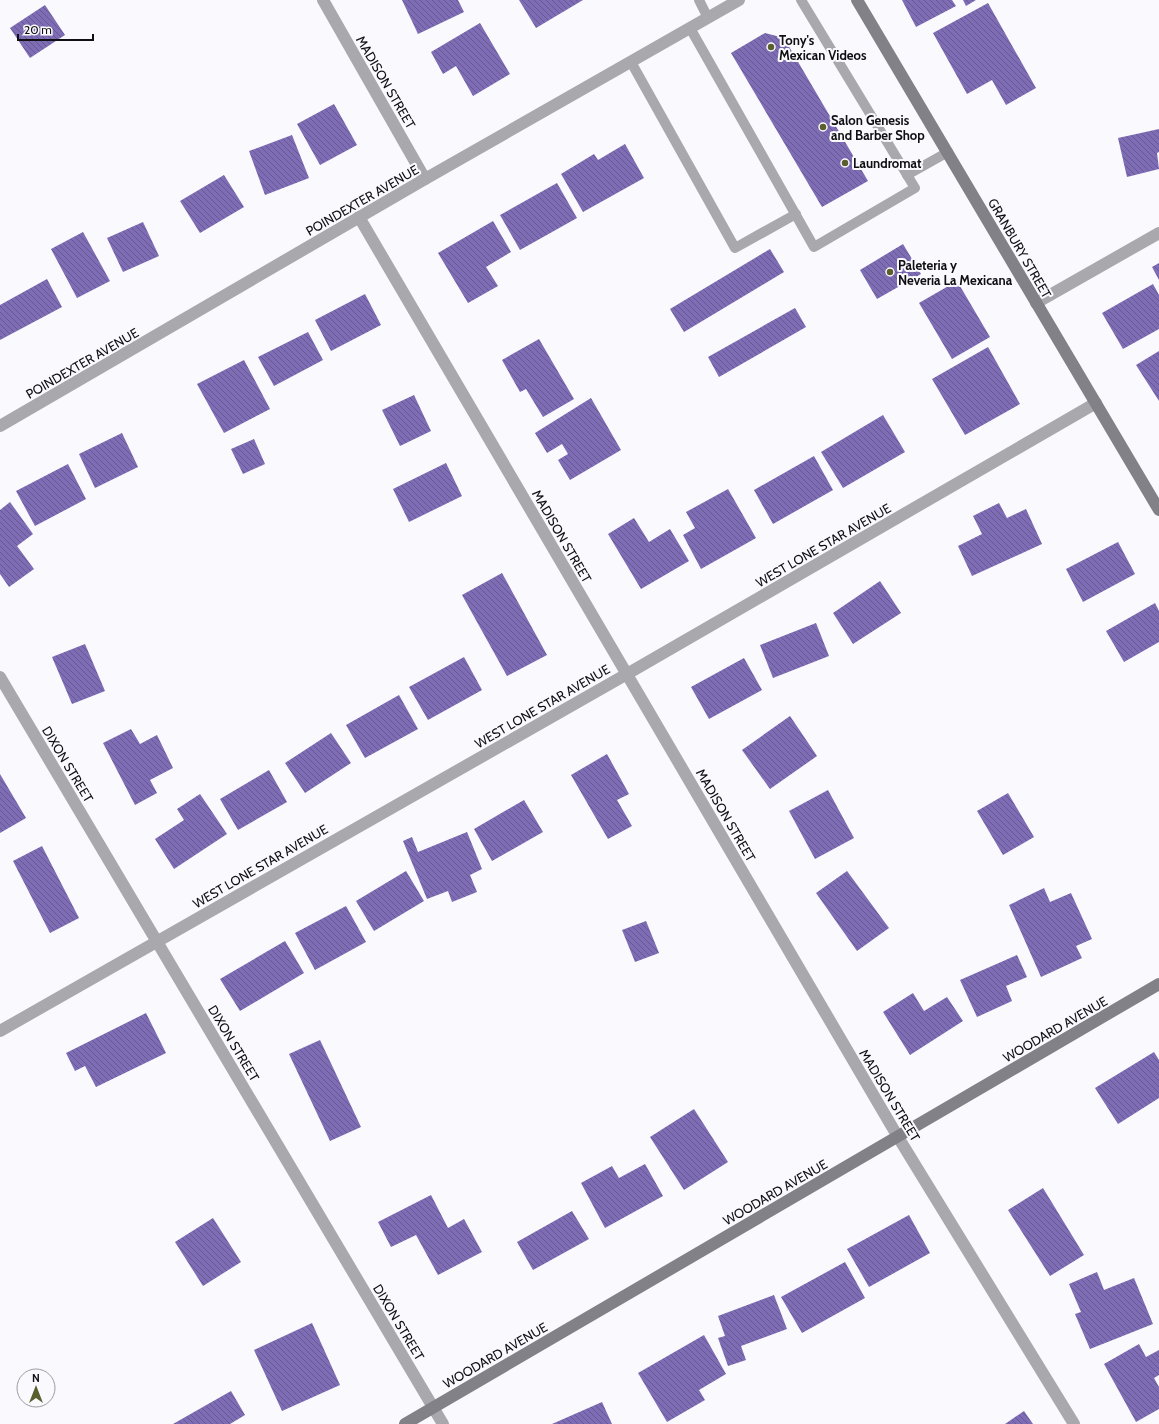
<svg xmlns="http://www.w3.org/2000/svg" width="1159" height="1424" font-family="Cabin,sans-serif">
  <style>
    .building { fill: url(#building-back-hatch) }
    .lines { fill: none; stroke-linecap: round; stroke-linejoin: round }
    .lane { stroke: #a9a8ad; stroke-width: 10 }
    .street { stroke: #a9a8ad; stroke-width: 12 }
    .secondary { stroke: #828188; stroke-width: 12 }
    .poi-dot { fill: #5a5f2d; stroke: #faf9fd; stroke-width: 1.5 }
    .labels { text-anchor: middle; dominant-baseline: central; stroke-width: 4; stroke-linejoin: round; paint-order: stroke }
    .poi-label { font-size: 13px; font-weight: bold; fill: #100f13; stroke: #faf9fd; text-anchor: start }
    .street-label { font-size: 13px; fill: #100f13; stroke: #faf9fd }
  </style>
  <defs>
    <pattern id="building-back-hatch" width="6" height="6" patternUnits="userSpaceOnUse"><rect width="6" height="6" fill="#7e6db5"/><path d="M-1 5l2 2M0 0l6 6M5-1l2 2" fill="none" stroke="#665892"/></pattern>
  </defs>
  <rect width="100%" height="100%" fill="#faf9fd"/>
  <g class="building">
    <polygon points="402,0 458,0 464,12 418,34"/>
    <polygon points="519,0 583,0 536,28"/>
    <polygon points="902,0 952,0 956,6 916,27"/>
    <polygon points="963,0 976,0 966,6"/>
    <polygon points="988,3 1036,88 1006,105 992,80 967,94 933,33"/>
    <polygon points="45,5 65,35 30,58 10,28"/>
    <polygon points="480,23 510,74 473,96 456,66 443,74 431,52"/>
    <polygon points="765,33 784,38 868,181 822,207 731,53"/>
    <polygon points="334,104 357,145 320,165 297,124"/>
    <polygon points="1159,129 1159,152 1157,153 1159,169 1127,177 1118,138"/>
    <polygon points="292,135 309,178 265,195 249,151"/>
    <polygon points="625,144 644,178 583,212 561,174 594,154 598,160"/>
    <polygon points="224,175 244,207 200,233 180,201"/>
    <polygon points="557,183 577,218 520,250 500,215"/>
    <polygon points="493,221 511,252 486,267 498,286 468,303 438,253"/>
    <polygon points="143,222 159,256 123,272 107,238"/>
    <polygon points="83,232 110,281 77,298 51,249"/>
    <polygon points="903,244 921,274 877,299 860,270"/>
    <polygon points="770,249 784,272 684,332 670,309"/>
    <polygon points="1159,263 1159,280 1152,267"/>
    <polygon points="47,279 62,307 0,340 0,305"/>
    <polygon points="957,281 990,337 952,359 919,303"/>
    <polygon points="1153,284 1159,295 1159,329 1123,349 1102,313"/>
    <polygon points="365,294 381,325 331,351 315,320"/>
    <polygon points="795,308 806,327 719,377 708,357"/>
    <polygon points="308,332 323,360 274,386 258,357"/>
    <polygon points="539,339 574,399 543,417 526,389 520,392 502,360"/>
    <polygon points="988,347 1020,404 965,435 932,379"/>
    <polygon points="1159,351 1159,401 1136,365"/>
    <polygon points="244,360 270,409 224,433 197,384"/>
    <polygon points="414,395 431,431 400,446 382,410"/>
    <polygon points="591,398 621,450 570,480 558,460 568,454 562,444 547,453 535,433"/>
    <polygon points="883,415 905,452 843,488 821,452"/>
    <polygon points="122,433 138,467 95,488 79,454"/>
    <polygon points="254,439 265,464 243,474 231,449"/>
    <polygon points="814,456 833,490 773,524 754,490"/>
    <polygon points="446,463 462,496 409,522 393,489"/>
    <polygon points="68,464 86,499 35,526 16,491"/>
    <polygon points="728,489 756,538 701,569 683,535 695,528 686,512"/>
    <polygon points="10,502 33,534 17,546 34,569 9,587 0,574 0,510"/>
    <polygon points="999,503 1007,518 1026,509 1042,544 972,576 958,546 982,534 973,516"/>
    <polygon points="634,518 649,542 670,529 689,561 641,589 608,534"/>
    <polygon points="1118,542 1135,574 1083,602 1066,569"/>
    <polygon points="502,573 547,655 507,676 462,595"/>
    <polygon points="880,581 901,613 853,644 833,613"/>
    <polygon points="1155,603 1159,611 1159,642 1124,662 1106,631"/>
    <polygon points="816,623 829,656 773,678 760,645"/>
    <polygon points="85,644 105,691 72,704 52,657"/>
    <polygon points="464,657 482,690 428,720 409,687"/>
    <polygon points="744,658 762,690 709,719 691,687"/>
    <polygon points="399,695 418,729 365,758 346,725"/>
    <polygon points="790,716 817,756 770,789 742,750"/>
    <polygon points="131,729 140,744 157,735 173,768 150,780 157,793 135,805 103,743"/>
    <polygon points="331,733 351,763 305,793 285,763"/>
    <polygon points="607,754 629,794 617,800 632,826 608,839 571,775"/>
    <polygon points="269,770 287,802 238,830 220,799"/>
    <polygon points="0,774 26,818 0,833"/>
    <polygon points="828,790 854,838 815,859 789,811"/>
    <polygon points="1008,793 1034,837 1003,855 977,811"/>
    <polygon points="200,794 227,834 174,869 155,839 184,820 177,809"/>
    <polygon points="524,800 543,832 492,861 474,829"/>
    <polygon points="467,832 482,869 470,875 477,892 452,902 448,891 427,899 403,841 412,837 418,852"/>
    <polygon points="42,846 79,918 50,933 13,861"/>
    <polygon points="406,871 424,901 374,931 356,901"/>
    <polygon points="847,871 889,928 857,951 816,893"/>
    <polygon points="1044,888 1050,902 1071,893 1092,939 1076,946 1082,958 1041,977 1009,905"/>
    <polygon points="346,906 366,942 315,970 295,933"/>
    <polygon points="646,921 659,953 635,962 622,930"/>
    <polygon points="285,941 304,973 240,1011 220,979"/>
    <polygon points="1017,955 1027,977 1006,986 1012,1001 977,1017 960,980"/>
    <polygon points="913,993 924,1011 947,997 963,1021 910,1055 883,1012"/>
    <polygon points="146,1013 166,1053 96,1087 85,1066 75,1071 66,1053"/>
    <polygon points="320,1040 361,1127 330,1141 289,1054"/>
    <polygon points="1154,1052 1159,1060 1159,1098 1118,1124 1095,1088"/>
    <polygon points="694,1109 728,1162 684,1190 650,1137"/>
    <polygon points="645,1164 663,1196 605,1228 581,1183 612,1166 619,1178"/>
    <polygon points="1043,1188 1084,1255 1050,1276 1008,1210"/>
    <polygon points="431,1195 448,1228 464,1219 482,1252 438,1275 416,1235 391,1247 378,1222"/>
    <polygon points="572,1211 589,1239 533,1270 517,1242"/>
    <polygon points="909,1215 930,1253 869,1287 847,1249"/>
    <polygon points="213,1218 241,1262 203,1286 175,1242"/>
    <polygon points="845,1262 865,1298 802,1333 781,1297"/>
    <polygon points="1097,1272 1104,1290 1134,1278 1153,1324 1090,1349 1075,1314 1081,1312 1069,1284"/>
    <polygon points="774,1295 787,1329 741,1346 746,1360 728,1366 718,1338 725,1336 718,1316"/>
    <polygon points="312,1323 340,1385 282,1411 254,1350"/>
    <polygon points="704,1335 726,1374 699,1390 705,1400 667,1422 638,1373"/>
    <polygon points="1139,1344 1146,1357 1159,1350 1159,1375 1154,1378 1159,1387 1159,1409 1136,1422 1104,1364"/>
    <polygon points="231,1391 245,1415 230,1424 173,1424"/>
    <polygon points="602,1402 612,1424 552,1424"/>
    <polygon points="1024,1411 1033,1424 1005,1424"/>
  </g>
  <g class="lines">
    <g class="lane">
      <polyline points="699,0 708,18"/>
      <polyline points="690,28 814,247 915,188 801,0"/>
      <polyline points="631,62 735,248 796,214"/>
      <polyline points="907,175 948,152"/>
    </g>
    <g class="street">
      <polyline points="323,0 425,179"/>
      <polyline points="359,217 898,1137 1074,1424"/>
      <polyline points="1036,303 1159,233"/>
      <polyline points="0,426 425,179 739,0"/>
      <polyline points="0,677 443,1424"/>
      <polyline points="0,1031 627,674 1096,403"/>
    </g>
    <g class="secondary">
      <polyline points="857,0 1159,510"/>
      <polyline points="405,1424 1159,984"/>
    </g>
  </g>
  <g class="poi-dot">
    <circle cx="771" cy="47" r="4"/>
    <circle cx="823" cy="127" r="4"/>
    <circle cx="845" cy="163" r="4"/>
    <circle cx="890" cy="272" r="4"/>
  </g>
  <g class="labels">
    <g class="poi-label">
      <text x="779" y="40">Tony's<tspan x="779" dy="15">Mexican Videos</tspan></text>
      <text x="831" y="120">Salon Genesis<tspan x="831" dy="15">and Barber Shop</tspan></text>
      <text x="853" y="163">Laundromat</text>
      <text x="898" y="265">Paleteria y<tspan x="898" dy="15">Neveria La Mexicana</tspan></text>
    </g>
    <g class="street-label">
      <text transform="translate(386 82) rotate(60)">MADISON STREET</text>
      <text transform="translate(362 200) rotate(-30)">POINDEXTER AVENUE</text>
      <text transform="translate(1020 248) rotate(60)">GRANBURY STREET</text>
      <text transform="translate(82 363) rotate(-30)">POINDEXTER AVENUE</text>
      <text transform="translate(562 536) rotate(60)">MADISON STREET</text>
      <text transform="translate(823 545) rotate(-30)">WEST LONE STAR AVENUE</text>
      <text transform="translate(542 706) rotate(-30)">WEST LONE STAR AVENUE</text>
      <text transform="translate(68 764) rotate(59)">DIXON STREET</text>
      <text transform="translate(726 815) rotate(60)">MADISON STREET</text>
      <text transform="translate(260 866) rotate(-30)">WEST LONE STAR AVENUE</text>
      <text transform="translate(1055 1029) rotate(-30)">WOODARD AVENUE</text>
      <text transform="translate(234 1043) rotate(59)">DIXON STREET</text>
      <text transform="translate(890 1095) rotate(59)">MADISON STREET</text>
      <text transform="translate(775 1192) rotate(-30)">WOODARD AVENUE</text>
      <text transform="translate(399 1322) rotate(59)">DIXON STREET</text>
      <text transform="translate(495 1355) rotate(-30)">WOODARD AVENUE</text>
    </g>
  </g>
  <g transform="translate(36 1388)"><circle r="19" fill="#faf9fd" stroke="#9c9b9f"/>
  <path d="M0-3L7 15L0 10L-7 15Z" fill="#5a5f2d"/>
  <text y="-6" font-size="11" font-weight="bold" text-anchor="middle" fill="#100f13">N</text>
  </g>
  <path d="M18 34v6h75v-6" fill="none" stroke="#100f13" stroke-width="2"/>
  <text x="24" y="34" font-size="12" fill="#100f13" stroke="#faf9fd" stroke-width="3" paint-order="stroke">20 m</text>
</svg>
